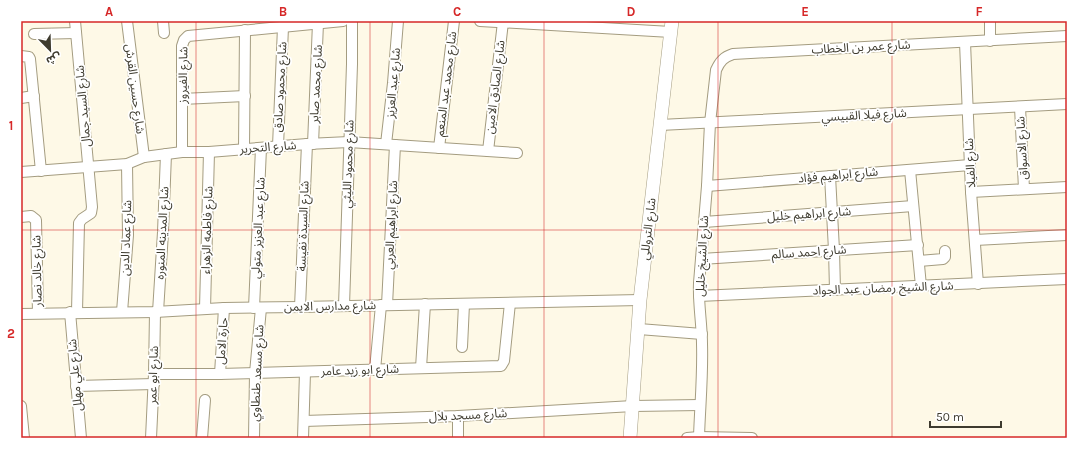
<svg xmlns="http://www.w3.org/2000/svg" width="1088" height="459" font-family="Karla,'Noto Sans Arabic',sans-serif">
  <style>
    .lines { fill: none; stroke-linecap: round; stroke-linejoin: round }
    .minor-casing { stroke: #a49c80; stroke-width: 12 }
    .tertiary-casing { stroke: #a49c80; stroke-width: 14 }
    .minor { stroke: #fff; stroke-width: 10 }
    .tertiary { stroke: #fff; stroke-width: 13 }
    .grid { fill: none; stroke: #d62828; stroke-width: 1; stroke-opacity: 0.55 }
    .labels { text-anchor: middle; dominant-baseline: central; stroke-width: 3.5; stroke-linejoin: round; paint-order: stroke }
    .street-label { font-size: 12px; fill: #3e3b2f; stroke: #fff }
    .neatline { fill: none; stroke: #d62828; stroke-width: 1.5 }
    .grid-label { font-size: 13px; text-anchor: middle; font-weight: bold; fill: #d62828 }
  </style>
  <rect width="100%" height="100%" fill="#fef9e7"/>
  <g class="lines">
    <g class="minor-casing">
      <g id="minor">
        <polyline points="75,21 92,207 91,213 82,219 79,223 77,312"/>
        <polyline points="127,21 144,157"/>
        <polyline points="163,21 164,33"/>
        <polyline points="480,21 671,32"/>
        <polyline points="34,34 76,33"/>
        <polyline points="990,41 990,21"/>
        <polyline points="965,42 971,192 978,284"/>
        <polyline points="21,56 29,57 30,59 41,171"/>
        <polyline points="21,98 34,96"/>
        <polyline points="182,99 245,96"/>
        <polyline points="1020,107 1024,189"/>
        <polyline points="660,125 1067,104"/>
        <polyline points="313,144 318,23"/>
        <polyline points="386,144 393,83 398,21"/>
        <polyline points="278,146 283,27"/>
        <polyline points="439,148 454,21"/>
        <polyline points="244,149 245,30"/>
        <polyline points="488,151 503,22"/>
        <polyline points="182,152 182,46 184,40 188,36 343,21"/>
        <polyline points="910,170 921,286"/>
        <polyline points="21,172 127,164 144,157 182,152 209,152 307,144 349,142 517,153"/>
        <polyline points="830,176 834,250 835,290"/>
        <polyline points="707,186 970,165"/>
        <polyline points="971,192 1067,187"/>
        <polyline points="21,217 31,216 36,220 38,313"/>
        <polyline points="704,222 913,206"/>
        <polyline points="975,240 1067,235"/>
        <polyline points="701,259 918,245"/>
        <polyline points="919,261 943,259 945,257 945,251"/>
        <polyline points="699,296 1067,279"/>
        <polyline points="387,305 395,145"/>
        <polyline points="344,306 352,64 352,21"/>
        <polyline points="300,307 307,144"/>
        <polyline points="254,308 261,148"/>
        <polyline points="205,309 209,152"/>
        <polyline points="70,312 81,438"/>
        <polyline points="122,312 128,235 127,164"/>
        <polyline points="158,312 163,232 166,154"/>
        <polyline points="21,314 155,312 224,308 300,307 640,300"/>
        <polyline points="639,329 702,334"/>
        <polyline points="462,347 464,304"/>
        <polyline points="421,368 425,304"/>
        <polyline points="375,370 381,305"/>
        <polyline points="154,374 220,374 501,366 504,361 510,303"/>
        <polyline points="220,374 224,308"/>
        <polyline points="76,386 154,384"/>
        <polyline points="21,406 24,438"/>
        <polyline points="458,416 458,438"/>
        <polyline points="304,421 458,416 633,406 700,405"/>
        <path d="M699 437C700 406 703 375 702 344 702 324 698 303 699 283L707 186 710 123 716 70C720 61 724 57 733 54L1067 36"/>
        <polyline points="151,438 154,374 155,312"/>
        <polyline points="202,438 205,400"/>
        <polyline points="254,438 255,373 261,308"/>
        <polyline points="303,438 305,372"/>
        <polyline points="687,438 699,437 752,438"/>
      </g>
    </g>
    <g class="tertiary-casing">
      <polyline id="tertiary" points="630,438 640,300 672,21"/>
    </g>
    <use href="#minor" class="minor"/>
    <use href="#tertiary" class="tertiary"/>
  </g>
  <path class="grid" d="M196 21V438M370 21V438M544 21V438M718 21V438M892 21V438M21 230H1067"/>
  <g class="labels">
    <g class="street-label">
      <text transform="translate(861 47) rotate(-3)">شارع عمر بن الخطاب</text>
      <text transform="translate(183 75) rotate(-89)">شارع الفيروز</text>
      <text transform="translate(393 83) rotate(-85)">شارع عبد العزيز</text>
      <text transform="translate(316 84) rotate(-87)">شارع محمد صابر</text>
      <text transform="translate(446 84) rotate(-83)">شارع محمد عبد المنعم</text>
      <text transform="translate(280 87) rotate(-87)">شارع محمود صادق</text>
      <text transform="translate(495 87) rotate(-83)">شارع الصادق الامين</text>
      <text transform="translate(135 89) rotate(83)">شارع حسين القرش</text>
      <text transform="translate(83 106) rotate(-95)">شارع السيد جمال</text>
      <text transform="translate(864 115) rotate(-3)">شارع فيلا القبيسي</text>
      <text transform="translate(268 147) rotate(-4)">شارع التحرير</text>
      <text transform="translate(1022 148) rotate(-93)">شارع الاسواق</text>
      <text transform="translate(970 163) rotate(-93)">شارع الفيلا</text>
      <text transform="translate(348 164) rotate(-88)">شارع محمود الليثي</text>
      <text transform="translate(838 175) rotate(-5)">شارع ابراهيم فؤاد</text>
      <text transform="translate(809 214) rotate(-4)">شارع ابراهيم خليل</text>
      <text transform="translate(391 225) rotate(-87)">شارع ابراهيم العربي</text>
      <text transform="translate(303 226) rotate(-88)">شارع السيدة نفيسة</text>
      <text transform="translate(258 228) rotate(-87)">شارع عبد العزيز متولي</text>
      <text transform="translate(648 229) rotate(-83)">شارع التروللي</text>
      <text transform="translate(207 230) rotate(-88)">شارع فاطمه الزهراء</text>
      <text transform="translate(162 233) rotate(-87)">شارع المدينه المنوره</text>
      <text transform="translate(126 238) rotate(-88)">شارع عماد الدين</text>
      <text transform="translate(809 252) rotate(-4)">شارع احمد سالم</text>
      <text transform="translate(702 256) rotate(-87)">شارع الشيخ خليل</text>
      <text transform="translate(37 271) rotate(-91)">شارع خالد نصار</text>
      <text transform="translate(883 288) rotate(-2)">شارع الشيخ رمضان عبد الجواد</text>
      <text transform="translate(330 306) rotate(-1)">شارع مدارس الايمن</text>
      <text transform="translate(222 341) rotate(-86)">حارة الامل</text>
      <text transform="translate(360 370) rotate(-2)">شارع ابو زيد عامر</text>
      <text transform="translate(257 373) rotate(-87)">شارع مسعد طنطاوي</text>
      <text transform="translate(75 375) rotate(-95)">شارع علي مهلل</text>
      <text transform="translate(153 375) rotate(-88)">شارع ابو عمر</text>
      <text transform="translate(468 415) rotate(-3)">شارع مسجد بلال</text>
    </g>
  </g>
  <rect width="1088" height="459" fill="none" stroke="#ffffff" stroke-width="44"/>
  <g transform="translate(50 50) rotate(157)" stroke="#ffffff" stroke-width="3" paint-order="stroke">
  <path d="M0-3L7 15L0 10L-7 15Z" fill="#3e3b2f"/>
  <text y="-6" font-size="11" font-weight="bold" text-anchor="middle" fill="#3e3b2f">ش</text>
  </g>
  <path d="M930 421v6h71v-6" fill="none" stroke="#3e3b2f" stroke-width="2"/>
  <text x="936" y="421" font-size="12" fill="#3e3b2f" stroke="#ffffff" stroke-width="3" paint-order="stroke">50 m</text>
  <rect x="22" y="22" width="1044" height="415" class="neatline"/>
  <g class="grid-label">
    <text x="109" y="16">A</text>
    <text x="283" y="16">B</text>
    <text x="457" y="16">C</text>
    <text x="631" y="16">D</text>
    <text x="805" y="16">E</text>
    <text x="979" y="16">F</text>
    <text x="11" y="130">1</text>
    <text x="11" y="338">2</text>
  </g>
</svg>
